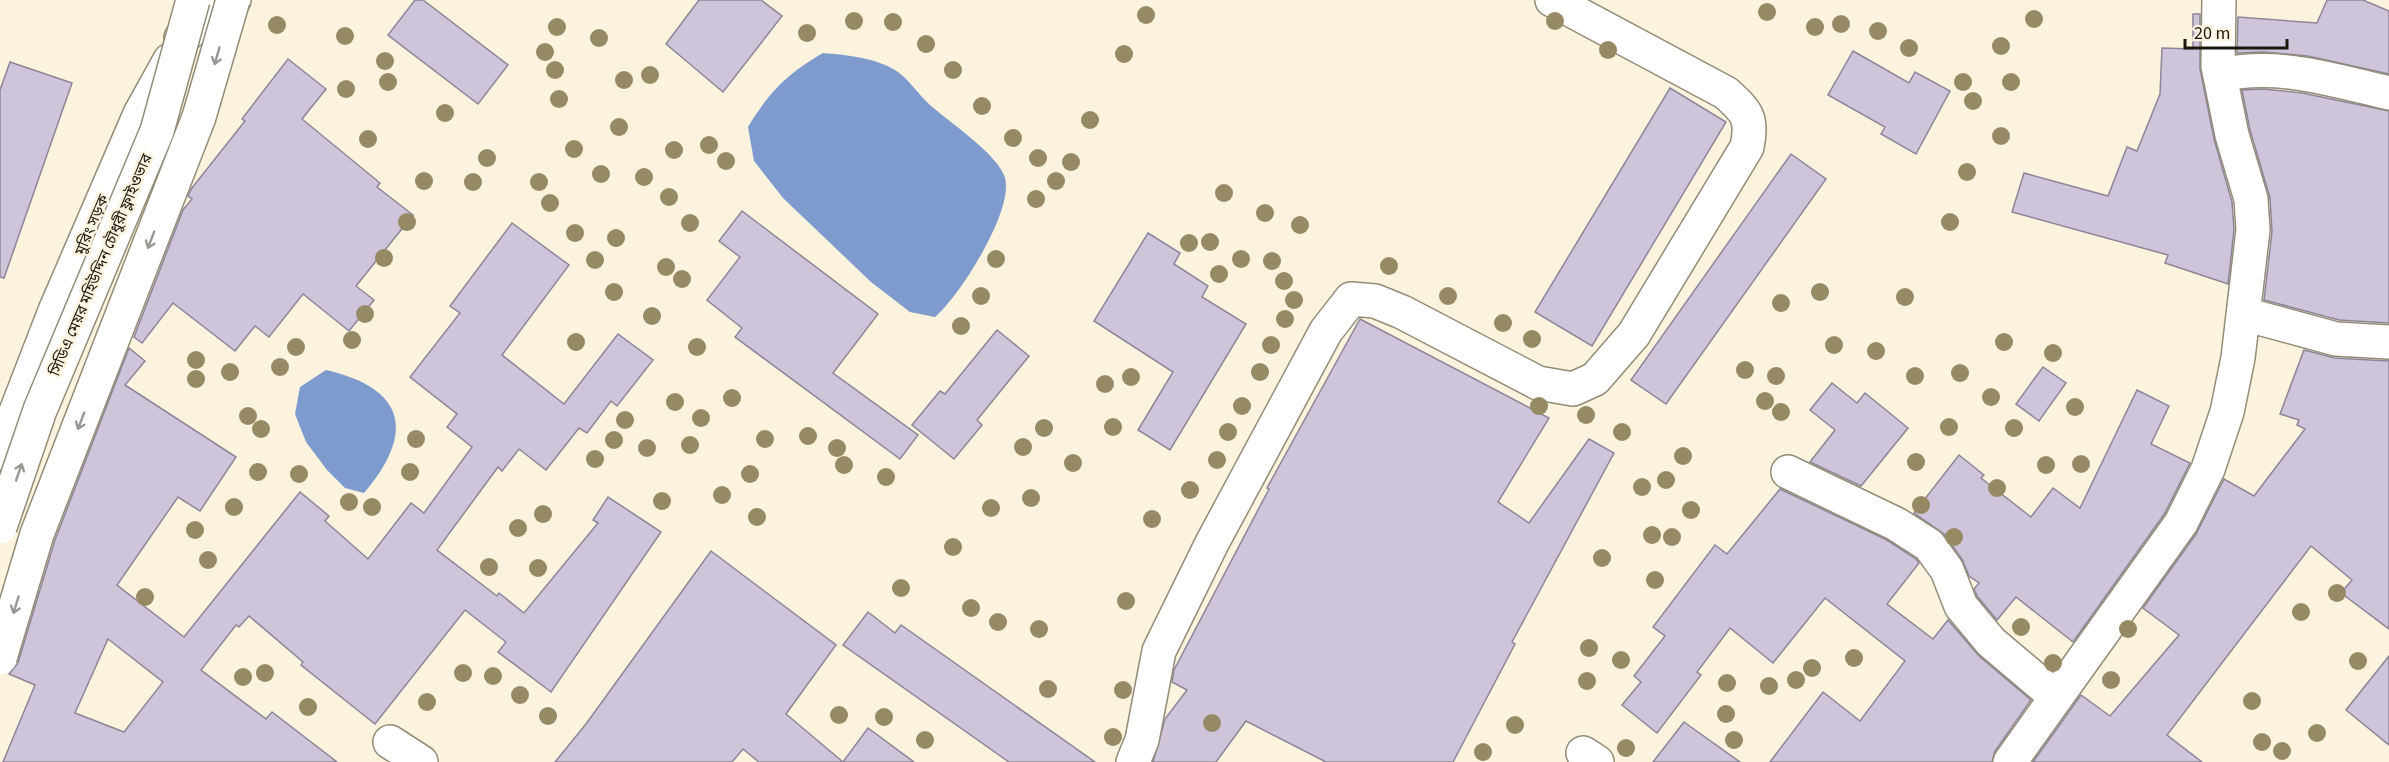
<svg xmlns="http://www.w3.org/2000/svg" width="2389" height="762" font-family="'Source Sans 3','Noto Sans Bengali',sans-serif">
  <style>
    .water { fill: #7f9bce }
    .building { fill: #cec5da; stroke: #8d8598; stroke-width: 1.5; fill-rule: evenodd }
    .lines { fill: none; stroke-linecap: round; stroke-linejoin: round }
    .street-casing { stroke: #938c78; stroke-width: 36 }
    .highway-casing { stroke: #938c78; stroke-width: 36 }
    .street { stroke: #fff; stroke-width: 33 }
    .highway { stroke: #fff; stroke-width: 33 }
    .highway-bridge-casing { stroke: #938c78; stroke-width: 36; stroke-linecap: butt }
    .highway-bridge { stroke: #fff; stroke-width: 33 }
    .tree { fill: #968a65 }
    .oneway { stroke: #989793 }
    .labels { text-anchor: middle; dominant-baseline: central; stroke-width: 5; stroke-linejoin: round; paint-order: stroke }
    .street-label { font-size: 15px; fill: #1a170f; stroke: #fbf3dd }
  </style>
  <rect width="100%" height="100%" fill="#fbf3dd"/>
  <g class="water">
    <path d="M823 53C847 55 878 58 898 72 910 81 919 95 930 105 948 121 999 155 1005 178 1014 210 960 296 935 317L910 312 871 282 783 198 754 161 748 127C770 91 787 74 823 53Z"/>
    <path d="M326 370C405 388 416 432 364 493L345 488 327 470 306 442 295 414 300 387Z"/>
  </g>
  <g class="building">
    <polygon points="415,0 423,0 508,65 478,104 388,35"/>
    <polygon points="699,0 761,0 782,16 723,92 666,44"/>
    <polygon points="2327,0 2363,0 2389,11 2389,74 2308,56 2264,52 2237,53 2238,17 2317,23"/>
    <polygon points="2193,14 2200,14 2200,69 2214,139 2232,202 2234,230 2228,284 2165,263 2168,255 2012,212 2024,173 2108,196 2127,147 2137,151 2160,94 2162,48 2193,49"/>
    <polygon points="1853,51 1909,83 1915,72 1950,91 1916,154 1881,134 1885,127 1828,95"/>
    <polygon points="288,59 326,89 302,119 380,183 377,187 413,215 356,286 374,300 349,331 303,294 269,337 255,326 235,351 173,303 142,343 134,337 183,210 192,199 188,196 192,188 245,121 242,119"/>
    <polygon points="10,62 72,83 4,278 0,277 0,90"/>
    <polygon points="1670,88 1726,122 1592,346 1535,312"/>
    <polygon points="2263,89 2302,93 2389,111 2389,323 2339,320 2264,300 2272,232 2270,198 2250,130 2242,90"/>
    <polygon points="1791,154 1826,179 1666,404 1631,380"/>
    <polygon points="742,211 878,314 833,373 918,435 900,459 735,337 742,328 707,300 740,257 719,241"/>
    <path d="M512 223 569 265 502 355 564 404 618 334 653 360 617 406 611 401 587 433 579 428 546 470 519 449 502 471 498 467 437 550 497 596 499 593 524 613 598 523 593 520 608 497 661 532 551 692 498 652 506 642 465 610 375 724 301 665 303 662 249 616 239 627 236 625 201 670 266 719 272 712 337 762H3L35 685 9 674 18 663 55 540 129 348 145 361 125 385 236 457 200 511 178 497 117 585 184 637 300 492 329 516 325 521 368 559 411 503 424 513 472 447 447 427 457 414 410 377 460 313 450 306ZM108 639 163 682 124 732 75 713Z"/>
    <polygon points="1148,233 1180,253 1174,264 1208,286 1202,297 1246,324 1170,450 1138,430 1173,372 1094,321"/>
    <polygon points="1360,319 1549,418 1498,502 1529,523 1589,439 1614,453 1512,642 1515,644 1453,762 1326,762 1246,721 1216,762 1153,762 1165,719 1187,690 1172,682 1174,670 1269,489 1267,488"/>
    <polygon points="997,330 1029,356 977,420 982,425 954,459 912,425 940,391 945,394"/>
    <polygon points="2304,350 2335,358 2389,361 2389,629 2341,593 2352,580 2311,546 2167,735 2202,762 2033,762 2081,695 2110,716 2179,635 2143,608 2196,534 2224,479 2254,496 2305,429 2297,425 2299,420 2280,414"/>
    <polygon points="2043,367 2066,383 2039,421 2016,404"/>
    <polygon points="1832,383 1857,403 1865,393 1908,428 1861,486 1810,462 1835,430 1810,410"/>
    <polygon points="2137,390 2169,406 2151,444 2190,463 2165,513 2073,642 2016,597 1997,620 1977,596 1974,589 1979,583 1969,576 1962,559 1944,534 1914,513 1959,455 1984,475 1981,478 2031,517 2053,488 2080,508"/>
    <polygon points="1780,489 1887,540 1916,559 1919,563 1887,604 1933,639 1948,620 1979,656 2031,700 1995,751 1992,762 1770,762 1823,692 1860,721 1905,661 1825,598 1773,663 1730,628 1697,672 1701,675 1657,733 1622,705 1641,682 1634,676 1665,636 1653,627 1715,545 1727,554"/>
    <polygon points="711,551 836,645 786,714 843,762 868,728 914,762 759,762 743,749 732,762 555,762 586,724"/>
    <polygon points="868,612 895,633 901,625 1095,762 1009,762 843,645"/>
    <polygon points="2389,656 2389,745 2346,710"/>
    <polygon points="1684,722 1740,762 1653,762"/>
  </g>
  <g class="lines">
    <g class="street-casing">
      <g id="street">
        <polyline points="181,38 234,0"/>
        <path d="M2220 75C2278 62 2333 80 2389 93"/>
        <polyline points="2244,314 2336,339 2389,342"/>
        <polyline points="1788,472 1896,524 1929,545 1947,570 1961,606 1991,642 2056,697"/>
        <polyline points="390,742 421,762"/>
        <polyline points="1583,753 1597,762"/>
        <path d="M1133 762 1142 740 1159 651 1212 543 1326 331 1351 299 1375 301 1402 312 1538 383 1573 389 1595 379 1634 334 1747 147C1753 118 1747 112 1726 93L1552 0"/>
        <polyline points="2010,762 2181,523 2208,469 2227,412 2238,358 2253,230 2251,199 2232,135 2218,66 2219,0"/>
      </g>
    </g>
    <g class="highway-casing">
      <polyline id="highway" points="0,453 55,311 140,114 170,60"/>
    </g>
    <use href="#street" class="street"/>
    <use href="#highway" class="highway"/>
    <g class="highway-bridge-casing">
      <g id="highway-bridge">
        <polyline points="0,527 40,410 157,131 193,0"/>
        <polyline points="0,658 37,534 199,117 233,0"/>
      </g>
    </g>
    <use href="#highway-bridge" class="highway-bridge"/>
  </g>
  <g class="tree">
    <circle cx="1767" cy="12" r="9"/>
    <circle cx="1146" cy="15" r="9"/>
    <circle cx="2034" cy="19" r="9"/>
    <circle cx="854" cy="21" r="9"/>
    <circle cx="1555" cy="21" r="9"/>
    <circle cx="893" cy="22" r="9"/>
    <circle cx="1841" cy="24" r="9"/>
    <circle cx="277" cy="25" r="9"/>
    <circle cx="557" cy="27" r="9"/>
    <circle cx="1815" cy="27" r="9"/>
    <circle cx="1878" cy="31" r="9"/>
    <circle cx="807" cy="33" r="9"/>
    <circle cx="345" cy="36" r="9"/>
    <circle cx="599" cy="38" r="9"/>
    <circle cx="926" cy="44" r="9"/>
    <circle cx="2001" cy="46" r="9"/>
    <circle cx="1909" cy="48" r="9"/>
    <circle cx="1608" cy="50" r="9"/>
    <circle cx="545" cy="52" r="9"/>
    <circle cx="1124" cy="54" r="9"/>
    <circle cx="385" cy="61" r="9"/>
    <circle cx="555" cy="70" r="9"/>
    <circle cx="953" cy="70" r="9"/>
    <circle cx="650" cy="75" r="9"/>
    <circle cx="624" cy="80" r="9"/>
    <circle cx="388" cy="82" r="9"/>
    <circle cx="1963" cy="82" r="9"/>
    <circle cx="2011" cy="82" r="9"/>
    <circle cx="346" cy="89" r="9"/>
    <circle cx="559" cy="99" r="9"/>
    <circle cx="1973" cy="101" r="9"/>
    <circle cx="982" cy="106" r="9"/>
    <circle cx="445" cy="113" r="9"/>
    <circle cx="1090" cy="120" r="9"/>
    <circle cx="619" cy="127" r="9"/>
    <circle cx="2001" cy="136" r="9"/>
    <circle cx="1013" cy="138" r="9"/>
    <circle cx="368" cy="139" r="9"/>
    <circle cx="709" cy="145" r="9"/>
    <circle cx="574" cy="149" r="9"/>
    <circle cx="674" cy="150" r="9"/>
    <circle cx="487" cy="158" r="9"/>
    <circle cx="1038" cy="158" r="9"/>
    <circle cx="726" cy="161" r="9"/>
    <circle cx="1071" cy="162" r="9"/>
    <circle cx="1967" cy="172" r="9"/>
    <circle cx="601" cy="174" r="9"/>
    <circle cx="644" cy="177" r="9"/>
    <circle cx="424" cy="181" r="9"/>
    <circle cx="1056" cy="181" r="9"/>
    <circle cx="473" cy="182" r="9"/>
    <circle cx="539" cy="182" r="9"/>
    <circle cx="1224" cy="193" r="9"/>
    <circle cx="669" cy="197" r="9"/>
    <circle cx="1036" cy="199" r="9"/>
    <circle cx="550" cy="203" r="9"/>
    <circle cx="1265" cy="213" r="9"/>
    <circle cx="407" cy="222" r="9"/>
    <circle cx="1950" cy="222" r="9"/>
    <circle cx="690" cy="223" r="9"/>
    <circle cx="1300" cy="225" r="9"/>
    <circle cx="575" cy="233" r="9"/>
    <circle cx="616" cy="238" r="9"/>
    <circle cx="1210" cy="242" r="9"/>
    <circle cx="1189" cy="243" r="9"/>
    <circle cx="384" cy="258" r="9"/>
    <circle cx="996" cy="259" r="9"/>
    <circle cx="1241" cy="259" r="9"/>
    <circle cx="595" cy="260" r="9"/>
    <circle cx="1272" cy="261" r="9"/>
    <circle cx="1389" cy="266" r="9"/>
    <circle cx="666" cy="267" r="9"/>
    <circle cx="1219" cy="274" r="9"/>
    <circle cx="682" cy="279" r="9"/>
    <circle cx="1284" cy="281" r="9"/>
    <circle cx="614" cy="292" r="9"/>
    <circle cx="1820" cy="292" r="9"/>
    <circle cx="981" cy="296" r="9"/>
    <circle cx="1448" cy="296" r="9"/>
    <circle cx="1905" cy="297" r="9"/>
    <circle cx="1294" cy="300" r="9"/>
    <circle cx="1781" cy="303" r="9"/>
    <circle cx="365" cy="314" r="9"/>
    <circle cx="652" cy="316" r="9"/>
    <circle cx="1285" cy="319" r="9"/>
    <circle cx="1503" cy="323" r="9"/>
    <circle cx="961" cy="326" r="9"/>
    <circle cx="1532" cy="339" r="9"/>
    <circle cx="352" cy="340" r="9"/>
    <circle cx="576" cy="342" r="9"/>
    <circle cx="2004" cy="342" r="9"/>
    <circle cx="1271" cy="345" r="9"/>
    <circle cx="1834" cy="345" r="9"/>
    <circle cx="296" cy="347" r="9"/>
    <circle cx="697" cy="347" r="9"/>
    <circle cx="1876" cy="351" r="9"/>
    <circle cx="2053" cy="353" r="9"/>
    <circle cx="196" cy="360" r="9"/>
    <circle cx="280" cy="367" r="9"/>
    <circle cx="1745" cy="370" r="9"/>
    <circle cx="230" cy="372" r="9"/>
    <circle cx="1260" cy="372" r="9"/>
    <circle cx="1960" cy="373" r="9"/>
    <circle cx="1776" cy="376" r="9"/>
    <circle cx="1915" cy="376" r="9"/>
    <circle cx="1131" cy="377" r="9"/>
    <circle cx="196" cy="379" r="9"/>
    <circle cx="1105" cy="384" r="9"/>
    <circle cx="1991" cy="397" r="9"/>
    <circle cx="732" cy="398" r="9"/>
    <circle cx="1765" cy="401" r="9"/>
    <circle cx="675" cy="402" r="9"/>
    <circle cx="1242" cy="406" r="9"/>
    <circle cx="1539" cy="406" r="9"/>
    <circle cx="2075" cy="407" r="9"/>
    <circle cx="1781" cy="412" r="9"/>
    <circle cx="1586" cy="415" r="9"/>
    <circle cx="248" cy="416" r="9"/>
    <circle cx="701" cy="418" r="9"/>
    <circle cx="625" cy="420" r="9"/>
    <circle cx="1113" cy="427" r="9"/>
    <circle cx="1949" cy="427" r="9"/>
    <circle cx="1044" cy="428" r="9"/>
    <circle cx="2014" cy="428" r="9"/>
    <circle cx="261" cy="429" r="9"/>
    <circle cx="1228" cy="432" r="9"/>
    <circle cx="1622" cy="432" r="9"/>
    <circle cx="808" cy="436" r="9"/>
    <circle cx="416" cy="439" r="9"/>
    <circle cx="765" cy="439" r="9"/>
    <circle cx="614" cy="440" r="9"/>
    <circle cx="690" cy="445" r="9"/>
    <circle cx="1023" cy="447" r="9"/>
    <circle cx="647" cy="448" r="9"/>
    <circle cx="837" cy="448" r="9"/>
    <circle cx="1683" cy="456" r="9"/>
    <circle cx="595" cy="459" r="9"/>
    <circle cx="1217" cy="460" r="9"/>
    <circle cx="1916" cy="462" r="9"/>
    <circle cx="1073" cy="463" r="9"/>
    <circle cx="2081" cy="464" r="9"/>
    <circle cx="844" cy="465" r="9"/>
    <circle cx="2046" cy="465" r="9"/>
    <circle cx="258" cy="472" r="9"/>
    <circle cx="410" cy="472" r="9"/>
    <circle cx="299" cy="474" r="9"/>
    <circle cx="750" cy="474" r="9"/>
    <circle cx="886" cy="477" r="9"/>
    <circle cx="1666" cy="480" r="9"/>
    <circle cx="1642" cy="487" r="9"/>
    <circle cx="1997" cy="488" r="9"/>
    <circle cx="1190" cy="490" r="9"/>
    <circle cx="722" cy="495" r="9"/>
    <circle cx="1031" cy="498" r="9"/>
    <circle cx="662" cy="501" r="9"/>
    <circle cx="349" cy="502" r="9"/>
    <circle cx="1921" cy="505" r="9"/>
    <circle cx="234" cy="507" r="9"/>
    <circle cx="372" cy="507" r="9"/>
    <circle cx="991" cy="508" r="9"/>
    <circle cx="1691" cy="510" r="9"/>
    <circle cx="543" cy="514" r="9"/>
    <circle cx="757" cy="517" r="9"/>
    <circle cx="1152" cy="519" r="9"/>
    <circle cx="518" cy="528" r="9"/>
    <circle cx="195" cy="530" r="9"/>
    <circle cx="1652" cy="535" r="9"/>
    <circle cx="1672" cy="537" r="9"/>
    <circle cx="1954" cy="537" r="9"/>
    <circle cx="953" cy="547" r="9"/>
    <circle cx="1602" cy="558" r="9"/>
    <circle cx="208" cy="560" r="9"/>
    <circle cx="489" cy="567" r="9"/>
    <circle cx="538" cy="568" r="9"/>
    <circle cx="1655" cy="580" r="9"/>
    <circle cx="901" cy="588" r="9"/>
    <circle cx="2337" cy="593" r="9"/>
    <circle cx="145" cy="597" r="9"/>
    <circle cx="1126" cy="601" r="9"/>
    <circle cx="971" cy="608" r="9"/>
    <circle cx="2301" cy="612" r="9"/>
    <circle cx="998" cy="622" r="9"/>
    <circle cx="2021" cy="627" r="9"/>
    <circle cx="1039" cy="629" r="9"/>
    <circle cx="2128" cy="629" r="9"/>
    <circle cx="1589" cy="648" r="9"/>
    <circle cx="1854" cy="658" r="9"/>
    <circle cx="1621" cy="660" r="9"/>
    <circle cx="2358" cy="661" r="9"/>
    <circle cx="2053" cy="663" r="9"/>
    <circle cx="1812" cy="668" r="9"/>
    <circle cx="265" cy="673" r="9"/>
    <circle cx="463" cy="673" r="9"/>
    <circle cx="493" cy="676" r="9"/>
    <circle cx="243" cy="677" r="9"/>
    <circle cx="1796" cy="680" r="9"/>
    <circle cx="2111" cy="680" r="9"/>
    <circle cx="1587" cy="681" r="9"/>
    <circle cx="1727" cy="683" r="9"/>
    <circle cx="1769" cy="686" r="9"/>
    <circle cx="1048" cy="689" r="9"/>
    <circle cx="1123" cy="690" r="9"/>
    <circle cx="520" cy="695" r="9"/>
    <circle cx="2252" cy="701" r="9"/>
    <circle cx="427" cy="702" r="9"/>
    <circle cx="308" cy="707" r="9"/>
    <circle cx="1726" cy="714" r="9"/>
    <circle cx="839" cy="715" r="9"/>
    <circle cx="548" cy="716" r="9"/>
    <circle cx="884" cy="717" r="9"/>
    <circle cx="1212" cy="723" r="9"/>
    <circle cx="1515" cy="725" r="9"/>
    <circle cx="2317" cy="733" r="9"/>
    <circle cx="1113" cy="737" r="9"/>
    <circle cx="925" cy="740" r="9"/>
    <circle cx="1734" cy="740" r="9"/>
    <circle cx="2262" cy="742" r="9"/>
    <circle cx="1626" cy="748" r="9"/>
    <circle cx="2282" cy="751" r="9"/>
    <circle cx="1483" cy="752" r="9"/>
  </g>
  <defs><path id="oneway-shaft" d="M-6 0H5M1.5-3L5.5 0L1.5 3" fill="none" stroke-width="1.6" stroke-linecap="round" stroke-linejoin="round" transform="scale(1.5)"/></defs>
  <g class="oneway">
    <use href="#oneway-shaft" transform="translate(217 56) rotate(106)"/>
    <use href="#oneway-shaft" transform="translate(151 240) rotate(111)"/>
    <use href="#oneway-shaft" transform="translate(81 421) rotate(111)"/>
    <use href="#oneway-shaft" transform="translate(19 472) rotate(-71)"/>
    <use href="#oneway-shaft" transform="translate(16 605) rotate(107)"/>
  </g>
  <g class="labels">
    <g class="street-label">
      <text transform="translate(92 225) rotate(-67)">মুরিং সড়ক</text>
      <text transform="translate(101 265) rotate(-67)">সিডিএ মেয়র মহিউদ্দিন চৌধুরী ফ্লাইওভার</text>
    </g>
  </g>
  <path d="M2185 39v9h102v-9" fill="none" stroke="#1a170f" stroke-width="3"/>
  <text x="2194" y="39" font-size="18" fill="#1a170f" stroke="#fbf3dd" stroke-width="4.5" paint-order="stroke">20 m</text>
</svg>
